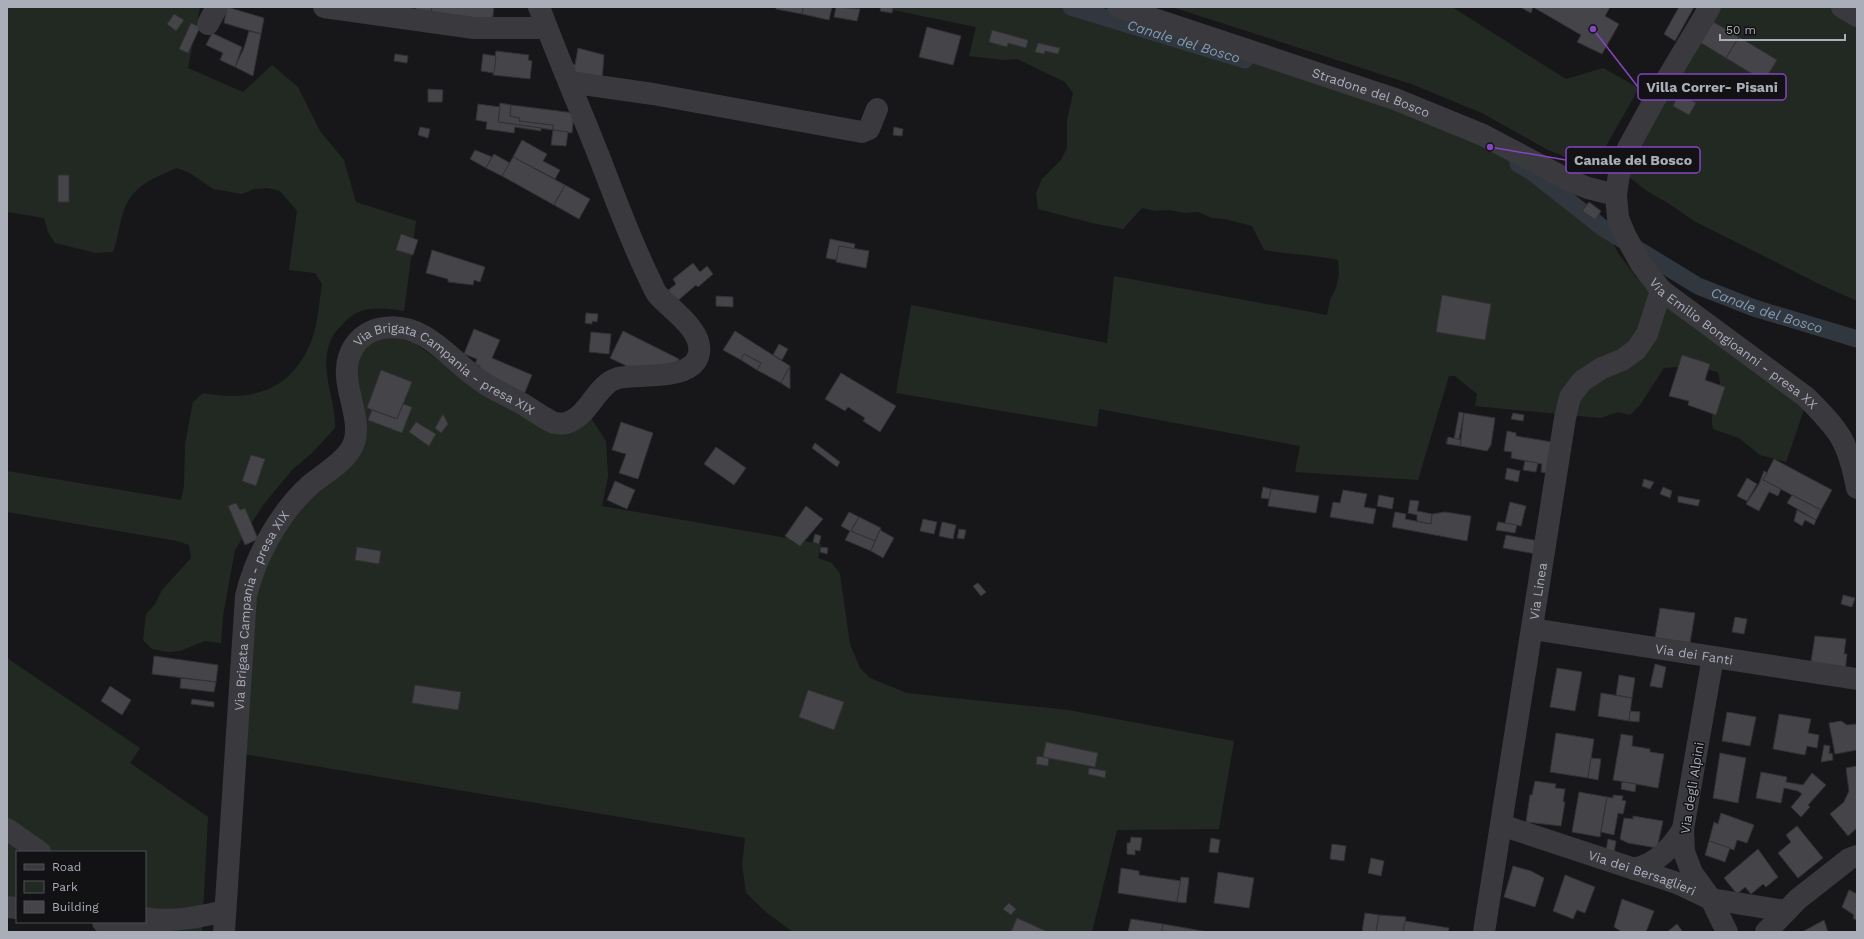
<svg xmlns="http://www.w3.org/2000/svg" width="1864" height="939" font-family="'Work Sans',sans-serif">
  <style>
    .green { fill: #222923 }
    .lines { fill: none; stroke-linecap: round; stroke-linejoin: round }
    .canal { stroke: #30373e; stroke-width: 17 }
    .building { fill: #444449; stroke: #323135 }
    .minor { stroke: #39393e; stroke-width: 22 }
    .labels { text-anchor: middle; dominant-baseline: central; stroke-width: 3; stroke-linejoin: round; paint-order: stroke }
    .street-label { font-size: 13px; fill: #aaaeb8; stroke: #121214 }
    .water-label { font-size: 14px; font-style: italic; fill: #8499b0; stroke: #121214 }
    .leader { fill: none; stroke: #8446be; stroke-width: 1.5 }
    .callout-dot { fill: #8446be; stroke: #121214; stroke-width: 1.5 }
    .callout { fill: #121214; stroke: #8446be; stroke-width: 1.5 }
    .callout-label { font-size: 14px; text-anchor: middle; font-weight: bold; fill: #aaaeb8 }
  </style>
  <rect width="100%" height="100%" fill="#171719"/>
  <g class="green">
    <path d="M7 7H200L188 68 243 92 272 65 298 87 320 131 344 160 356 202 416 221 404 311C381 308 359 304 342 325 338 329 333 334 331 340 318 368 336 399 335 428L312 453 292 470 263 505 235 550 223 616 221 643 205 641 180 651 167 652 152 649 143 640 146 614 155 604 162 590 191 558 189 545 177 541 7 512V471L181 500 184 485 185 444 193 402 203 393C252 402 291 391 311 342 318 324 319 302 322 284L315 273 289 270 297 211 280 191 268 188 254 189 242 194 213 189 190 173 177 168C155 177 132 186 124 210 119 224 118 239 113 252L96 253 55 243 48 232 44 218 7 212Z"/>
    <path d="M878 7H1093L1403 108 1537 172 1553 195 1611 239 1618 253 1636 277 1805 407 1786 462 1760 455 1739 438 1713 429C1712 424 1711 417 1713 412 1718 394 1723 392 1718 372L1691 366 1664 368 1640 405 1630 415 1618 412 1600 418 1475 406 1477 394 1455 376H1449L1418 480 1295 472 1300 446 1099 409 1097 427 896 393 911 305 1107 343 1114 276 1327 315 1330 300 1336 288 1339 274 1338 260C1313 255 1289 254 1264 250L1252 226 1225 219 1212 218 1198 212 1185 213 1169 210 1155 211 1142 208 1123 229 1092 223 1038 209 1036 193 1042 179 1061 160 1067 148V120L1073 93 1065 82 1017 59 1003 60 969 56 976 27Z"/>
    <polygon points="1172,7 1452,7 1566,79 1603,68 1639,88 1597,162 1565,157 1548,150 1482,113 1411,84"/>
    <polygon points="1719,7 1839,7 1857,18 1857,301 1819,284 1694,221 1671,205 1647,191 1625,174"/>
    <polygon points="379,333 414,343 465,379 547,423 585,409 606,441 608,476 602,506 821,544 818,558 832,563 840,574 850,644 860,668 870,678 907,693 1068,710 1234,741 1219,829 1117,830 1092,932 793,932 767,913 746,893 742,864 745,838 237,753 258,560 348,451 352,360"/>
    <polygon points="7,658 140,748 130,763 208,817 202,932 174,932 113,922 145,922 145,852 17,852 17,906 7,905"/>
  </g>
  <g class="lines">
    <g class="canal">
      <path id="s1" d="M1071 7 1245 60"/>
      <path id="s2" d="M1518 164 1532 172 1603 228 1698 286 1754 308 1857 339"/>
    </g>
  </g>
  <g class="building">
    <polygon points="227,7 264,18 261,34 224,23"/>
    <polygon points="416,7 432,7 430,16 415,13"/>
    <polygon points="432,7 494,7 492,23 430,16"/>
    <polygon points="776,7 803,7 802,14 776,9"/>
    <polygon points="803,7 832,7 829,20 802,14"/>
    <polygon points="836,7 860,9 857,21 834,17"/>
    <polygon points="881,7 893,7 892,13 880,11"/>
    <polygon points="1520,7 1610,7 1605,16 1619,24 1602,54 1577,42 1581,35 1533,7 1531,13"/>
    <polygon points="1679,7 1694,7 1675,41 1664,34"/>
    <polygon points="174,14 184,20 176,31 167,24"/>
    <polygon points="1710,20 1739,37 1726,58 1698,41"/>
    <polygon points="191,23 200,27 188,53 179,49"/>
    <polygon points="927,27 961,36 953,65 919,57"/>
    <polygon points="992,30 1028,40 1026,48 1008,43 1007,47 989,42"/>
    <polygon points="249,31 261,34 253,76 235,67 244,48"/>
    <polygon points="212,33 242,47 235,67 220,60 223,53 206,45"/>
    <polygon points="1739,37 1777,60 1764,81 1726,58"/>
    <polygon points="1038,43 1060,48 1058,54 1045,51 1044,54 1035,52"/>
    <polygon points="578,48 604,55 602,82 577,77 572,64 575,65"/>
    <polygon points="496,51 529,55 528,60 532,61 530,79 493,75"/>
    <polygon points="395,54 408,56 407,63 394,61"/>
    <polygon points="483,54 496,56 494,73 481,71"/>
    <polygon points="428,89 443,90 442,102 428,102"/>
    <polygon points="1679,94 1696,103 1689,115 1673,106"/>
    <polygon points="500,103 511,105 510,116 520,118 519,121 553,125 553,130 498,122"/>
    <polygon points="478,104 500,107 498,122 541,128 541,131 515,127 514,133 486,129 487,122 476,120"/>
    <polygon points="511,105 574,113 572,133 553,130 553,125 519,121 520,118 510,116"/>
    <polygon points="420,127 430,129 428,138 418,135"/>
    <polygon points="894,127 903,129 902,136 893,135"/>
    <polygon points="553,130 568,132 566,146 551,145"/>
    <polygon points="522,140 547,154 543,161 560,170 555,179 513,157"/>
    <polygon points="475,150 492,157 486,168 470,159"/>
    <polygon points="494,154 510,163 502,176 486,168"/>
    <polygon points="513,157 565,185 554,205 502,176"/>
    <rect x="58" y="175" width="11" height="27"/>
    <polygon points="565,185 590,199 579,219 554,205"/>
    <polygon points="1589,202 1601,211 1595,220 1582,211"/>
    <polygon points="401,234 418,240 413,255 396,250"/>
    <polygon points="830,239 855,244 852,263 826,258"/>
    <polygon points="839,246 869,251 866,268 836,262"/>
    <polygon points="432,250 485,267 480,282 474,280 473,285 448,282 448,279 426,273"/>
    <polygon points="693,263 700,272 707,266 713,274 698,287 696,285 675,303 666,292 676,284 673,279"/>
    <polygon points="1442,295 1491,304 1485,340 1436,332"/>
    <polygon points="716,296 733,297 733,307 716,306"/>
    <polygon points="586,313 598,314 597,322 592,321 592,324 585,323"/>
    <polygon points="474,329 500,340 492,358 532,375 523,397 478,371 480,366 475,364 477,359 464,354"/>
    <polygon points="623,331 679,359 674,370 639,372 610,358"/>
    <polygon points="735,331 790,366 781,383 757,370 761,363 744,354 741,360 723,350"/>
    <polygon points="591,332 611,334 609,354 589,352"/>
    <polygon points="779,344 788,349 782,360 773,355"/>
    <polygon points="744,354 761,363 757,370 741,360"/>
    <polygon points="1682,355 1710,364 1705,380 1725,387 1716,415 1688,405 1689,401 1669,396"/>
    <polygon points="790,366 790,389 781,383"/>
    <polygon points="381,370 412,382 397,419 367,408"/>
    <polygon points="841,373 896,406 880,432 863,421 865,418 848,407 845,411 825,399"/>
    <polygon points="403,404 412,407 402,433 368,420 372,410 397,419"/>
    <polygon points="1459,412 1464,413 1459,439 1446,444 1447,439 1454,440"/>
    <polygon points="1464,413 1495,418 1491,445 1487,451 1460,446"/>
    <polygon points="1513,413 1524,415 1523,421 1511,419"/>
    <polygon points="443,414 448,424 441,433 435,428"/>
    <polygon points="416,422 436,434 429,446 409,432"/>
    <polygon points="621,422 653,433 638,479 619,473 626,454 612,450"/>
    <polygon points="1507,431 1516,433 1516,436 1558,443 1553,474 1541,472 1542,464 1511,458 1512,452 1504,451"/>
    <polygon points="1448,437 1461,440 1460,446 1447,444"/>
    <polygon points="815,443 840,462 837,467 812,448"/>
    <polygon points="716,447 746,468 734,485 704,464"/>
    <polygon points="251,455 265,459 256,486 242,481"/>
    <polygon points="1774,459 1832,490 1821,510 1763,480"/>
    <polygon points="1525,461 1538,463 1536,472 1523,470"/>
    <polygon points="1507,468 1520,471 1518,482 1505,479"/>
    <polygon points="1764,471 1767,473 1763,480 1781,489 1778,496 1769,492 1759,511 1746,504 1759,484"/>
    <polygon points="1747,478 1757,484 1747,501 1737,496"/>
    <polygon points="1644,479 1654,482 1650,489 1642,486"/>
    <polygon points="615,481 635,490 627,509 607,500"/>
    <polygon points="1263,487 1271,489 1269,499 1261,498"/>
    <polygon points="1663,487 1672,491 1670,498 1660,494"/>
    <polygon points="1271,489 1319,496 1316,513 1268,506"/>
    <polygon points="1343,490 1367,494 1364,507 1376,509 1373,524 1330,517 1333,502 1340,503"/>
    <polygon points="1379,495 1394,498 1392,509 1377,506"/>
    <polygon points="1792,495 1821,510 1816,520 1787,503"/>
    <polygon points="1678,496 1700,500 1698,506 1678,502"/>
    <polygon points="1410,500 1419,501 1417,511 1432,514 1431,524 1417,521 1417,515 1408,513"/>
    <polygon points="1510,502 1526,506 1521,526 1505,523"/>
    <polygon points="236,503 240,510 245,508 258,539 245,545 228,506"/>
    <polygon points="806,506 823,519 800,546 785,536"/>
    <polygon points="1797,510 1816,520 1814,525 1805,520 1802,526 1794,521"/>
    <polygon points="849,512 859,517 851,531 875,541 871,551 845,540 850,531 841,526"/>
    <polygon points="1395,512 1406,514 1405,519 1431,524 1432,514 1445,512 1471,516 1467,541 1392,527"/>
    <polygon points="859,517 881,528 875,541 851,531"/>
    <polygon points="923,519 937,522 934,534 920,531"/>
    <polygon points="942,522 956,525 953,539 939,536"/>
    <polygon points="1498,522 1517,525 1515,533 1496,530"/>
    <polygon points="959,529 966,530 964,539 957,538"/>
    <polygon points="880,530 894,538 883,558 871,551"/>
    <polygon points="815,534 821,536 819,544 813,542"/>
    <polygon points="1506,535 1539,541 1536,554 1503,548"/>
    <polygon points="357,547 381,551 379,564 355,560"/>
    <polygon points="821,547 828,548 827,554 820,552"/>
    <polygon points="978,583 986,592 981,596 973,586"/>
    <polygon points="1843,595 1855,598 1852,607 1841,604"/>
    <polygon points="1660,608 1695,613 1690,643 1655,638"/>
    <polygon points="1735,617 1747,619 1744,634 1732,632"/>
    <polygon points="1815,636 1846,639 1844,654 1847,654 1845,673 1810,668"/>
    <polygon points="154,656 218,665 216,682 152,674"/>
    <polygon points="1655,664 1666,667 1662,688 1650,686"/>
    <polygon points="1557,668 1582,672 1575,711 1550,707"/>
    <polygon points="1619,675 1635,678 1632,698 1616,695"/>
    <polygon points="181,678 216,682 214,692 180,688"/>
    <polygon points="415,685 461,692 458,710 412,703"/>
    <polygon points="110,686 131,700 122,715 101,701"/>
    <polygon points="808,690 844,702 834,730 799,717"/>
    <polygon points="1601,693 1632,698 1629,721 1598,716"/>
    <polygon points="192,699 214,702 214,707 191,704"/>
    <polygon points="1630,711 1640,712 1639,722 1629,721"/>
    <polygon points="1727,712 1756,717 1750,746 1722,741"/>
    <polygon points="1779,714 1811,719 1808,733 1819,735 1817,748 1807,746 1805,755 1773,749"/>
    <polygon points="1841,721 1847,725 1857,724 1857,750 1835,754 1829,723"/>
    <polygon points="1556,733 1594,739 1588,778 1550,772"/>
    <polygon points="1621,734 1633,736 1632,746 1650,749 1650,752 1664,754 1658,788 1613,780"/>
    <polygon points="1046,742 1098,753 1095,767 1043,757"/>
    <polygon points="1824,745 1830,746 1829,754 1832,753 1833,760 1821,762"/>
    <polygon points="1720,753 1746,758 1738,803 1713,798"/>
    <polygon points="1037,756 1049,758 1048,766 1036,764"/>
    <polygon points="1591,758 1601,759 1598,780 1588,778"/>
    <polygon points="1857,766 1857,828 1848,836 1830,814 1844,802 1849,791 1846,768"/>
    <polygon points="1089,768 1106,771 1105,778 1088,774"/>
    <polygon points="1761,772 1787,777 1786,782 1803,785 1812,773 1826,785 1808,805 1810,807 1801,817 1791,807 1802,794 1798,791 1784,788 1781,803 1756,798"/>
    <polygon points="1535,781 1556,784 1555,788 1565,789 1563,802 1565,802 1561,826 1526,822 1530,795 1532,795"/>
    <polygon points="1622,782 1636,784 1635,792 1621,789"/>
    <polygon points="1579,792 1607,797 1600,837 1572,832"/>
    <polygon points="1613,795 1623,796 1622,800 1626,801 1623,814 1618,813 1614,835 1601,832 1607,797 1613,798"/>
    <polygon points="1721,813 1754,825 1747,843 1737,840 1734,850 1709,841 1714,822 1718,824"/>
    <polygon points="1633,816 1663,821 1657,848 1628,843 1620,839 1624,818 1633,819"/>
    <polygon points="1797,826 1823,858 1798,878 1778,853 1791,842 1786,835"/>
    <polygon points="1131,837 1142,838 1140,851 1135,850 1135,855 1127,854 1127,843 1130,843"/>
    <polygon points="1211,838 1220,840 1218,853 1209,852"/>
    <polygon points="1608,839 1616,841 1614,853 1606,851"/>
    <polygon points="1709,841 1730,848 1725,862 1705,855"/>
    <polygon points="1332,844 1346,846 1344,861 1330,859"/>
    <polygon points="1758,849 1778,877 1766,887 1763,884 1751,894 1745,887 1737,894 1724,878"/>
    <polygon points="1371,858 1384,861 1381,876 1368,873"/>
    <polygon points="1513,866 1531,871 1544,878 1535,907 1504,897"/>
    <polygon points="1121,868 1139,871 1139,875 1181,881 1177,902 1118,893"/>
    <polygon points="1218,872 1254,878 1249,908 1214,903"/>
    <polygon points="1565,875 1595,887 1585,913 1577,910 1573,919 1553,911"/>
    <polygon points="1181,877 1189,878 1186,903 1177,902"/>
    <polygon points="1849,890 1857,894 1857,921 1853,918 1854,915 1842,907"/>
    <polygon points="1622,899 1654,911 1646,932 1622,932 1614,927"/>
    <polygon points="1009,903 1016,909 1011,915 1003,909"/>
    <polygon points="1365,913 1379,915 1376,932 1362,932"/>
    <polygon points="1379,915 1406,917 1403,932 1376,932"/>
    <polygon points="1017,918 1048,932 1011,932"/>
    <polygon points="1131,919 1163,924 1162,932 1128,932"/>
    <polygon points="1824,920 1828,932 1800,932 1804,931"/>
    <polygon points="1405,921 1449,928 1448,932 1403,932"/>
    <polygon points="1163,924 1208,932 1162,932"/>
    <polygon points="1677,924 1683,932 1667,932"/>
  </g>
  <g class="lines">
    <g class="minor">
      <polyline points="324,7 474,28 547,28"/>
      <path id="s3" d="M1118 7 1395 99 1483 135 1570 181 1588 188 1616 195"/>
      <path id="s4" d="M1710 7 1655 99 1628 148 1619 174 1616 195 1618 218 1625 235 1641 264 1661 290 1806 397C1840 431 1848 441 1857 488"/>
      <polyline points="1842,7 1857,16"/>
      <polyline points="208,24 217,7"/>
      <polyline points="569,82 653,94 862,132 869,129 877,109"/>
      <path id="s5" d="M1532 629 1857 679"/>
      <polyline points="1713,657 1683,829 1684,852 1692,873 1711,899 1727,932"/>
      <path id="s6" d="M1501 825 1677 883 1711 899 1786 911"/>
      <polyline points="7,829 40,852"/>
      <path d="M1634 869C1657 863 1671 849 1683 829"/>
      <polyline points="7,907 17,908"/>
      <path d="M145 918C172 923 199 917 225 911"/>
      <polyline points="103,922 162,931"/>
      <path id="s7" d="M224 932 246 596C255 557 280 512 310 485 323 474 342 464 351 449 367 423 339 386 349 357 360 324 397 321 424 336 445 348 461 368 481 381 495 391 511 397 526 406 535 412 544 418 554 423 558 423 562 424 566 423 589 417 596 384 618 378 640 373 694 382 699 353 703 330 671 310 658 295 655 292 653 286 651 282 631 242 616 200 600 159 580 108 558 58 539 7"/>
      <path id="s8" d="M1484 932 1565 418 1570 397 1582 381 1602 368 1622 360 1636 350 1647 334 1661 290"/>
      <polyline points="1766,932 1798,899 1849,859 1857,856"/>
    </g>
  </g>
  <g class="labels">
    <g class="street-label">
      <text stroke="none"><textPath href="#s3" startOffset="267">Stradone del Bosco</textPath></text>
      <text stroke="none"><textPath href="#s4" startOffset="409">Via Emilio Bongioanni - presa XX</textPath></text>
      <text stroke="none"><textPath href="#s7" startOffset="734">Via Brigata Campania - presa XIX</textPath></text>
      <text stroke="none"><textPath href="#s8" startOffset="345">Via Linea</textPath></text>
      <text stroke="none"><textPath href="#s7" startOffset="326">Via Brigata Campania - presa XIX</textPath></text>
      <text stroke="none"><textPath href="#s5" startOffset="164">Via dei Fanti</textPath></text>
      <text transform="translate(1692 788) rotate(-81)">Via degli Alpini</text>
      <text stroke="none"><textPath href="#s6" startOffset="149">Via dei Bersaglieri</textPath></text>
    </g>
    <g class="water-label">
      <text stroke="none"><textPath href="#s1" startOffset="118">Canale del Bosco</textPath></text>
      <text stroke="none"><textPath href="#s2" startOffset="291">Canale del Bosco</textPath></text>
    </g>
  </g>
  <path class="leader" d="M1593 29L1638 87M1490 147L1566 160"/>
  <g class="callout-dot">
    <circle cx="1593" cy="29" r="4"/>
    <circle cx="1490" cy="147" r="4"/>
  </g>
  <g class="callout">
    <rect x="1638" y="74" width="148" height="26" rx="4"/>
    <rect x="1566" y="147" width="134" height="26" rx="4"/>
  </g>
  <g class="callout-label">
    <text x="1712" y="92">Villa Correr- Pisani</text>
    <text x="1633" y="165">Canale del Bosco</text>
  </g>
  <rect width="1864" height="939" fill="none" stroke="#aaaeb8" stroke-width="16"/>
  <rect x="16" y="851" width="130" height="72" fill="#121214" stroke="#4f5056"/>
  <rect x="24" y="864" width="20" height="6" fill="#39393e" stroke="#4f5056"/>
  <text x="52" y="871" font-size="12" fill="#aaaeb8">Road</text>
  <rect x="24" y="881" width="20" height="12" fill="#222923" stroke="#4f5056"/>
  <text x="52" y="891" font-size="12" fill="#aaaeb8">Park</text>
  <rect x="24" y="901" width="20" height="12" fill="#444449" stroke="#4f5056"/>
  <text x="52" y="911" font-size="12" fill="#aaaeb8">Building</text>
  <path d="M1720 34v6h125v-6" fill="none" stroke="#aaaeb8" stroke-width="2"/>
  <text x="1726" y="34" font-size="12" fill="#aaaeb8" stroke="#121214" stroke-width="3" paint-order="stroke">50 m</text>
</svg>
